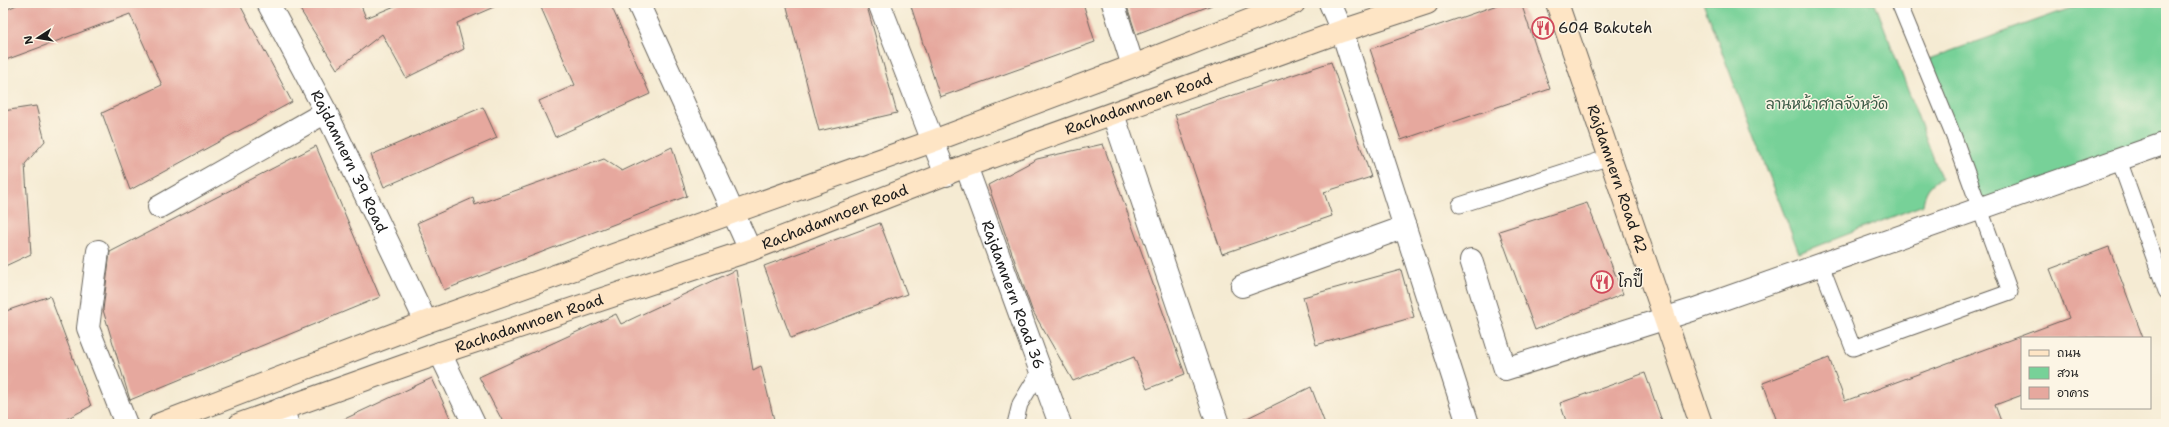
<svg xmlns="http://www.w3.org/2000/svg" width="2169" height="427" font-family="'Shantell Sans','Playpen Sans Thai',sans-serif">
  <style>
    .green { fill: #77d198; stroke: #4a765a }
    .building { fill: #e6a89e }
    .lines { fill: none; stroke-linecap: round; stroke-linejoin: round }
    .lane-casing { stroke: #68645c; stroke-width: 17 }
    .street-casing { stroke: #68645c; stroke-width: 24 }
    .secondary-casing { stroke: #68645c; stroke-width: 24 }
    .lane { stroke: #fff; stroke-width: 15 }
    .street { stroke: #fff; stroke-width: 22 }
    .secondary { stroke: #fee5c5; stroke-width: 22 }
    .labels { text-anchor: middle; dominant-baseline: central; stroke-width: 3; stroke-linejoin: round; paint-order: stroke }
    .poi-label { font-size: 15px; fill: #1c1c1c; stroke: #fcf5e5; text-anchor: start }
    .park-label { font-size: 15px; fill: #3c5b47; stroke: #fcf5e5 }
    .street-label { font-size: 15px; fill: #1c1c1c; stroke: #fcf5e5 }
  </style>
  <rect width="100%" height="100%" fill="#fcf5e5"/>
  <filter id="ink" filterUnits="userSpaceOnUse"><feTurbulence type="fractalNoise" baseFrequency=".025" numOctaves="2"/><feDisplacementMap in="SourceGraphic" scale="8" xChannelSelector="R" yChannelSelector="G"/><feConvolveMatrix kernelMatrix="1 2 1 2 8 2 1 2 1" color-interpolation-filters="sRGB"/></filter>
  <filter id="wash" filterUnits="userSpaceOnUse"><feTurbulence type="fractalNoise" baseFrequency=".012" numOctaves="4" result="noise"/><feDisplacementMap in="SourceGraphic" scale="16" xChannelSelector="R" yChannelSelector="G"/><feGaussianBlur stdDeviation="0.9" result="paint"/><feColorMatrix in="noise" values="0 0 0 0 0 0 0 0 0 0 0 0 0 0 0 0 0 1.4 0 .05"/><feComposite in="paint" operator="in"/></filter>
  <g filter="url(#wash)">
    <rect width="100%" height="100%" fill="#f5ebd3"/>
    <g class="green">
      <path d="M1703 3H1875L1941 178C1929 185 1925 191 1923 205L1799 253Z"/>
      <polygon points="2085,3 2166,3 2166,143 1980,209 1923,61"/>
    </g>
    <g id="blocks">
      <g class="building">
        <polygon points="21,3 239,3 292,102 130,190 102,113 162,85 130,14 3,61 3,11"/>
        <polygon points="296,3 360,3 366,18 402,3 503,3 457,23 464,49 406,78 382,34 337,69"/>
        <polygon points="539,3 610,3 650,94 555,137 539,101 575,85"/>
        <polygon points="786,3 866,3 897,113 819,131"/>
        <polygon points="910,3 1083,3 1095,42 940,97"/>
        <polygon points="1126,3 1211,3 1212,5 1136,34"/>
        <polygon points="1503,3 1521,3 1550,89 1401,140 1370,49"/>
        <polygon points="1331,62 1371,177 1324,192 1332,216 1222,254 1175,115"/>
        <polygon points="36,106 45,141 25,164 31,254 3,267 3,111"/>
        <polygon points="483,107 497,138 384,187 371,155"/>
        <polygon points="1103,144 1185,374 1147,389 1134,357 1073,381 1032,310 988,185 1037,159"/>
        <polygon points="316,146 380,297 130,400 103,310 110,252"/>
        <polygon points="672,147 687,196 444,290 417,223 473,198 475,205 604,159 622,171"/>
        <polygon points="1587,203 1623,294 1535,330 1499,231"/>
        <polygon points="880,223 907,294 791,338 764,266"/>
        <polygon points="2109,247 2143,338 2022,338 2022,395 1995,405 2002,424 1778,424 1763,383 1829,358 1845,401 2069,318 2050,269"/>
        <polygon points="736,270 753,370 761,366 775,424 504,424 479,377 616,314 621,324"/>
        <polygon points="1401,270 1414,317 1316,345 1303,297"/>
        <polygon points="50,296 91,406 57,424 3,424 3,312"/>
        <polygon points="1645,373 1663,424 1567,424 1560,403"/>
        <polygon points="432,378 453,424 334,424"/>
        <polygon points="1311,387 1325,424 1235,424"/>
      </g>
    </g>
  </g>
  <g filter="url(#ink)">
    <use href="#blocks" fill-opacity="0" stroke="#68645c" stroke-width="1"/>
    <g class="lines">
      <g class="lane-casing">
        <g id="lane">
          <polyline points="2119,160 2166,291"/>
          <polyline points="1460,205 1610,157"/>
          <polyline points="1821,265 1853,348 2010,292 1954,137 1899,3"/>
          <polyline points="1015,424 1020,404 1040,371"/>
        </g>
      </g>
      <g class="street-casing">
        <g id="street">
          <path id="s1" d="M268 3 326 112 426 322"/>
          <polyline points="638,3 750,250"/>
          <polyline points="879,3 946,175"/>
          <polyline points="1113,3 1133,66"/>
          <polyline points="1330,3 1342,31 1468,424"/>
          <polyline points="1113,114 1218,424"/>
          <path id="s2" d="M966 166 1060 424"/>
          <polyline points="159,207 326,112"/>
          <polyline points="98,251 88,328 126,424"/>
          <polyline points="1471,260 1505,369 1692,310 2166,143"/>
          <polyline points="1242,286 1405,227"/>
          <polyline points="440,353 474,424"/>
          <polyline points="281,409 288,424"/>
        </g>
      </g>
      <g class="secondary-casing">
        <g id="secondary">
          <path id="s3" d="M1557 3 1701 424"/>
          <polyline points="160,424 426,322 933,141 1133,66 1294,3"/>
          <path id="s4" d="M240 424 440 353 750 250 966 166 1342 31 1427 3"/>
        </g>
      </g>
      <use href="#lane" class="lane"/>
      <use href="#street" class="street"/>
      <use href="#secondary" class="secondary"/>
    </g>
  </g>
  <defs>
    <g id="restaurant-ring" transform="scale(1.15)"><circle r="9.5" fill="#fcf5e5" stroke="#d1495b" stroke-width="1.5"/><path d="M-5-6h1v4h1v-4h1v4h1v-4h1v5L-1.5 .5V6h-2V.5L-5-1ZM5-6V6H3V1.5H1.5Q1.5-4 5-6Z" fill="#d1495b"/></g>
  </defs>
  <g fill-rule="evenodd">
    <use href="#restaurant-ring" x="1543" y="28"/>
    <use href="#restaurant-ring" x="1602" y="282"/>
  </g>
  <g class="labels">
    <g class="poi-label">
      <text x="1558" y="28">604 Bakuteh</text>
      <text x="1618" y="282">โกปี๊</text>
    </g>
    <g class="park-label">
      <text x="1827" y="104">ลานหน้าศาลจังหวัด</text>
    </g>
    <g class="street-label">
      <text stroke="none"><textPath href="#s4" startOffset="954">Rachadamnoen Road</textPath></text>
      <text stroke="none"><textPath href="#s1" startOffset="178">Rajdamnern 39 Road</textPath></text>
      <text stroke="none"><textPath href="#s3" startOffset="186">Rajdamnern Road 42</textPath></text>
      <text stroke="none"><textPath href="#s4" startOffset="630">Rachadamnoen Road</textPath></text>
      <text stroke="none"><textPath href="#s2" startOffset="137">Rajdamnern Road 36</textPath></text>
      <text stroke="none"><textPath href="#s4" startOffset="306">Rachadamnoen Road</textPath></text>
    </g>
  </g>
  <rect width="2169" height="427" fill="none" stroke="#fcf5e5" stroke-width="16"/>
  <rect x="2021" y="337" width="130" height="72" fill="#fcf5e5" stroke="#a29e95"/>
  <rect x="2029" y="350" width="20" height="6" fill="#fee5c5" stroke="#a29e95"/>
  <text x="2057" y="357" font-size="12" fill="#1c1c1c">ถนน</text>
  <rect x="2029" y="367" width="20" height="12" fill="#77d198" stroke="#a29e95"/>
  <text x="2057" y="377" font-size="12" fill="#1c1c1c">สวน</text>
  <rect x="2029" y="387" width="20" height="12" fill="#e6a89e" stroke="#a29e95"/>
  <text x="2057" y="397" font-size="12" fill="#1c1c1c">อาคาร</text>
  <g transform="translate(38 38) rotate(258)" stroke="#fcf5e5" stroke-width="3" paint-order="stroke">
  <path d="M0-3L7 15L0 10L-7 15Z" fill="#1c1c1c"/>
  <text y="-6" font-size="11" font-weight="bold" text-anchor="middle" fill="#1c1c1c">N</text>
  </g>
</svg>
